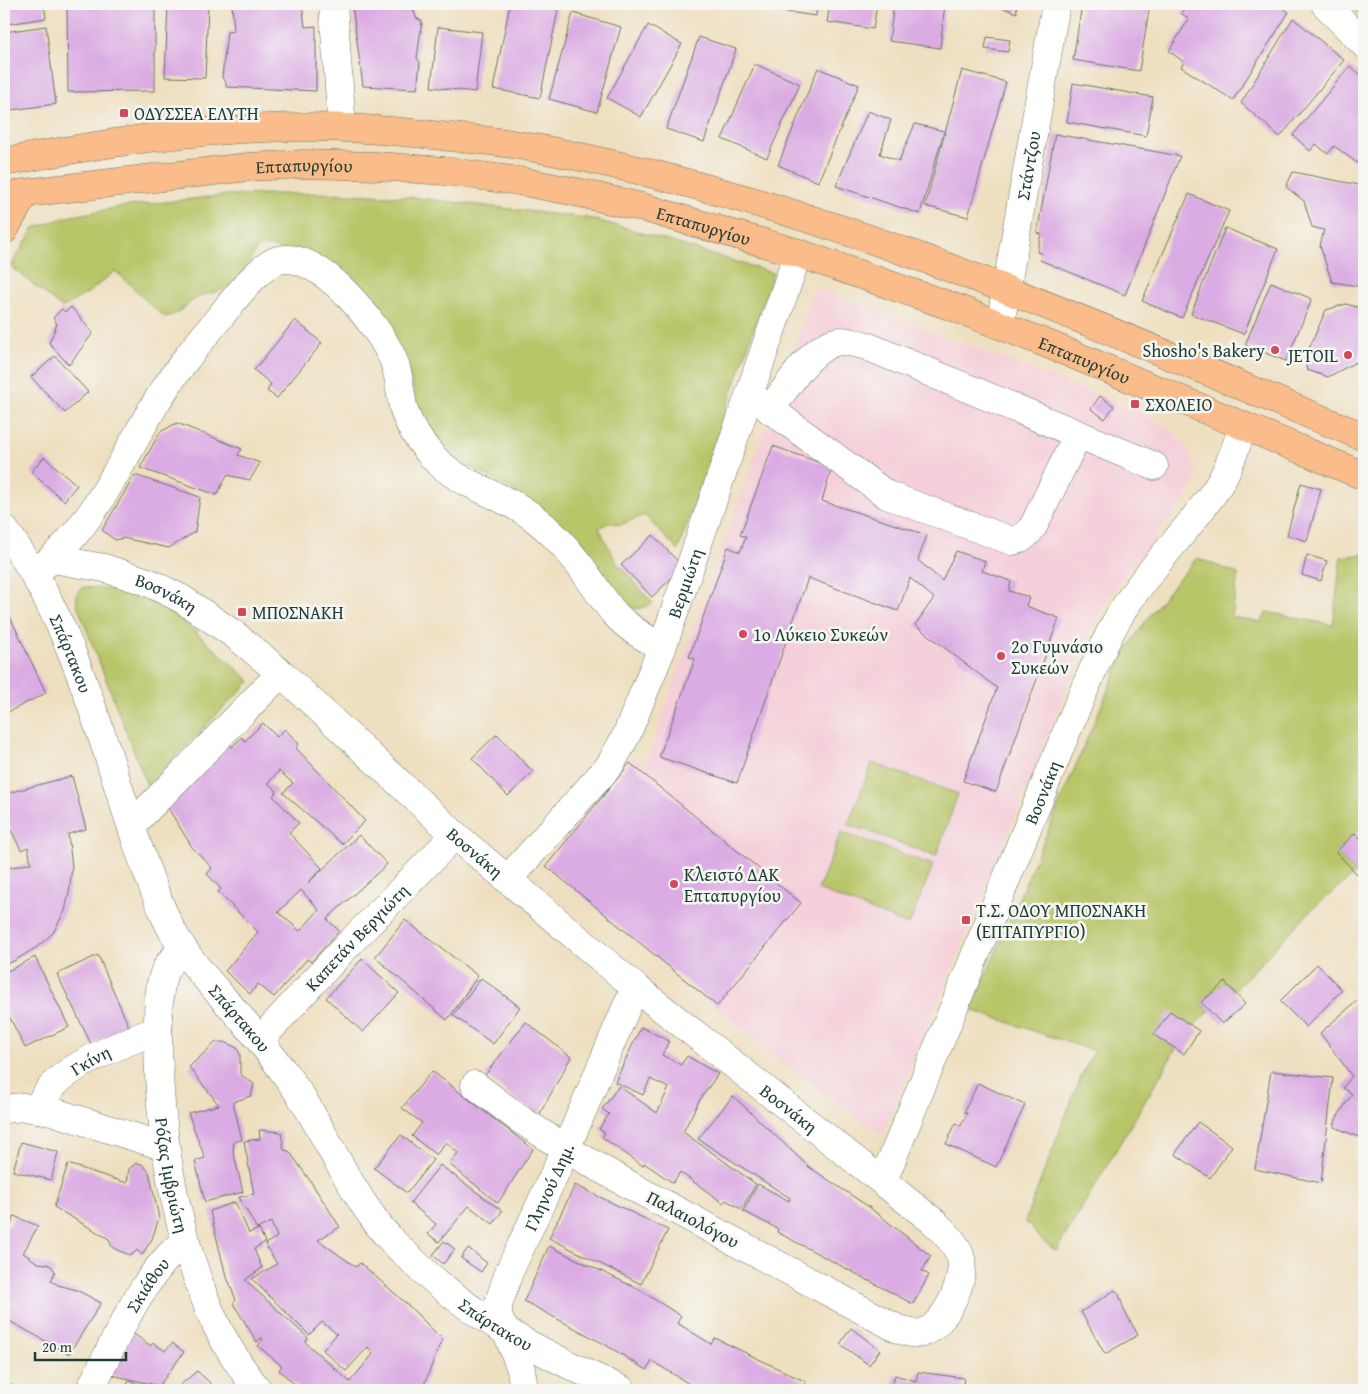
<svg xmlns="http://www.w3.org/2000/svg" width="1368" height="1394" font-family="'Gentium Book Plus',serif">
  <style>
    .built { fill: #f5cfd9 }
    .green { fill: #b8c567; stroke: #6c814e }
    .building { fill: #dbace3; fill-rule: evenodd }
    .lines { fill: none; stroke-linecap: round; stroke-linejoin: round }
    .minor-casing { stroke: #677665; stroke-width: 29 }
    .major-casing { stroke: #677665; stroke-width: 29 }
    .minor { stroke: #fff; stroke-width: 28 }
    .major { stroke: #f9bc8a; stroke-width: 28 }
    .poi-dot { fill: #d1495b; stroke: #f6f6f2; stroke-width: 2 }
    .labels { text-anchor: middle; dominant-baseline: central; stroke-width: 5; stroke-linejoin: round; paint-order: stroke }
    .poi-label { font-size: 18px; fill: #1f3d34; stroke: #f6f6f2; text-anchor: start }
    .street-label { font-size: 18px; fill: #1f3d34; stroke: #f6f6f2 }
  </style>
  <rect width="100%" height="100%" fill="#f6f6f2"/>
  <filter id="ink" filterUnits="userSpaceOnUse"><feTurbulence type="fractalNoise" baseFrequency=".02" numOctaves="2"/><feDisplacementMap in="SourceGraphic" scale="10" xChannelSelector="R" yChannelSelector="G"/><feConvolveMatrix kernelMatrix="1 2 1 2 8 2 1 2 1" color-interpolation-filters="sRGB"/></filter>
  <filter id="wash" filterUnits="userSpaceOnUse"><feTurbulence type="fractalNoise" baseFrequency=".0096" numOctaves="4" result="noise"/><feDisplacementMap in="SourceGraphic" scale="20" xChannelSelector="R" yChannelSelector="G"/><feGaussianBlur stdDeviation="1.12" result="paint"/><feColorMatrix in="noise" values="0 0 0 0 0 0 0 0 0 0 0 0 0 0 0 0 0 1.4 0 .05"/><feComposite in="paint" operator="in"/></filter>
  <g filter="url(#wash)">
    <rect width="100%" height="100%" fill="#eedfc0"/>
    <polygon class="built" points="815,288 1100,396 1155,421 1171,430 1186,446 1195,469 1196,479 1188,495 1110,594 1085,642 1018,809 883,1134 875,1130 778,1059 544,865 633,759 646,762"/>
    <g class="green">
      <polygon points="1349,4 1364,4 1364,19"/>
      <path d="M326 193 410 197 587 218 619 226 773 273 678 550 644 515 620 525 610 522 599 528 617 563 653 603C629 617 622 601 609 583L533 505 501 483 441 452 419 413 409 372 389 335 275 247 258 246C250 261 242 277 227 287 218 293 205 293 195 299 182 307 181 314 165 317 146 303 133 285 115 271L89 292 62 308 11 266 34 228 67 217 121 207 227 195Z"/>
      <path d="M1364 554V825L1336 852 1356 873 1311 910 1234 991 1225 982 1201 1002 1209 1011 1193 1027 1170 1012 1154 1035 1176 1049 1056 1251 1040 1238 1025 1221 1081 1076 1094 1051 971 1010 1121 660C1142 622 1169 590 1197 558L1238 574 1232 617 1261 622 1267 612 1333 625 1341 557Z"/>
      <path d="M84 587 113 590 151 602 163 608 189 626 250 681 147 785 77 605C76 597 76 590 84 587Z"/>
      <polygon points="872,763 958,794 936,856 848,824"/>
      <polygon points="841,832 933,865 909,925 818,890"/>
    </g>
    <g id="blocks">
      <g class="building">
        <polygon points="5,4 44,4 46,18 8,24"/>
        <polygon points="67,4 155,4 155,91 68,92"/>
        <polygon points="168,4 208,4 205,78 165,77"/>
        <polygon points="232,4 302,4 305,27 316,26 316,91 226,87 226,82 222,78 227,32 234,31"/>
        <polygon points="352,4 412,4 416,18 422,21 417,58 420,62 417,89 363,86"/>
        <polygon points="510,4 525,4 558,10 540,98 493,89"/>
        <polygon points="781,4 817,4 816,16 780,11"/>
        <polygon points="830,4 877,4 873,29 827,22"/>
        <polygon points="894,4 945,4 940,48 889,41"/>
        <polygon points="992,4 1016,4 1017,13"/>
        <polygon points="1082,4 1150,4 1139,71 1073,60"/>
        <polygon points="1187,4 1276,4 1289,12 1233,100 1181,67 1184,62 1169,51 1189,19 1181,13"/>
        <polygon points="573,13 621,27 597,112 549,99"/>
        <polygon points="1293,18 1344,60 1280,137 1241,103"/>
        <polygon points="648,25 682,44 641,117 607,98"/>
        <polygon points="46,26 56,104 4,111 4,32"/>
        <polygon points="438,27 482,32 475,92 431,87"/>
        <polygon points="699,37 736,49 704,142 666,129"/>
        <polygon points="987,37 1010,40 1008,52 985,49"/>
        <polygon points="755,64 800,84 767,158 722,139"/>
        <polygon points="1350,66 1361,75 1362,89 1364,91 1364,155 1357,163 1334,146 1328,154 1316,144 1310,151 1293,135"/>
        <polygon points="818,68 859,85 818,182 778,165"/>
        <polygon points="962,70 1006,82 968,217 925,206"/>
        <polygon points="1073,83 1153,97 1146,136 1067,122"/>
        <polygon points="868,111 891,120 880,154 899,161 915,124 944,131 920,214 836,186"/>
        <polygon points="1055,134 1180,156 1125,295 1040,260 1042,254 1037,252 1041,234 1037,233"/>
        <polygon points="1293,172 1364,186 1364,287 1332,282 1320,246 1324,230 1312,227 1304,201 1286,187"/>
        <polygon points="1189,194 1229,211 1182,318 1142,301"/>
        <polygon points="1225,228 1278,249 1244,334 1191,314"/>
        <polygon points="1271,282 1312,299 1286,361 1245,345"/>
        <polygon points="1346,304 1364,309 1364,339 1358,361 1328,377 1307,370 1304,360 1326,310"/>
        <polygon points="71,307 93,333 69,365 49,343 57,324 53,318 62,309 65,312"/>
        <polygon points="295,320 322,343 277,398 267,391 271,384 254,370"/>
        <polygon points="55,356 88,392 65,413 31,377"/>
        <polygon points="1100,396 1114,406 1105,419 1091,409"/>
        <polygon points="177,423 242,449 238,455 260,463 250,480 227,475 217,495 140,468 160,432"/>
        <polygon points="773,446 832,467 822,501 927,535 918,560 942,581 956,551 985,561 982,571 1011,581 1009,591 1029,597 1026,606 1059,618 996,792 963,781 997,688 915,625 934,598 910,578 898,611 808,578 737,783 659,757 695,659 689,657 728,547 740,552 746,537 740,535"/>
        <polygon points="44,457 77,485 64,501 31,472"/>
        <polygon points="135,475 200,497 195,532 169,548 123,538 115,540 102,530"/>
        <polygon points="1301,483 1321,489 1307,541 1287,535"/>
        <polygon points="653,535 683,567 652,597 621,565"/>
        <polygon points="1307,555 1327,561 1321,581 1302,575"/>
        <polygon points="4,604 46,693 4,714"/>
        <path d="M263 723 277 737 285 729 299 744 296 748 365 821 342 844 283 793 293 783 279 771 268 783 277 791 273 796 299 823 289 833 322 868 308 883 359 835 387 864 327 919 339 931 311 962 307 959 274 997 258 984 250 994 225 971 258 932 218 892 221 889 207 874 212 868 192 847 168 808 229 744 232 747 242 737 245 741ZM301 890 319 910 300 931 278 912Z"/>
        <polygon points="497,734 533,772 508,796 472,758"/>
        <polygon points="630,763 801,903 717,1006 546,866"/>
        <polygon points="72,776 86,829 68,834 72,867 69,893 65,911 53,933 37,947 14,961 4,965 4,869 31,863 28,847 21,850 4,816 4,794"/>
        <polygon points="1355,833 1364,842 1364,872 1360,877 1336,852"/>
        <polygon points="405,920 478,976 447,1020 375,957"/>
        <polygon points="98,955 129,1027 91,1044 57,974"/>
        <polygon points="35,957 69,1027 25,1048 4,1006 4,973"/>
        <polygon points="362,959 399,993 363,1032 326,998"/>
        <polygon points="1317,964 1342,990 1306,1027 1280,1001"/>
        <polygon points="481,978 520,1007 493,1044 453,1015"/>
        <polygon points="1225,982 1245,1004 1222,1024 1201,1002"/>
        <polygon points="1358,1000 1364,1008 1364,1139 1334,1127 1336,1119 1352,1094 1343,1088 1352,1076 1320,1033"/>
        <polygon points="1170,1011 1199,1031 1184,1054 1154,1035"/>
        <polygon points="526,1022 571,1057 538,1117 485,1075"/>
        <polygon points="641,1027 669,1041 662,1055 681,1065 687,1056 718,1074 699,1101 683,1132 756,1184 741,1209 726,1200 723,1203 680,1172 673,1183 644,1163 643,1166 602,1137 605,1133 599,1129 609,1114 602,1109 619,1086 657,1113 669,1088 650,1079 643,1095 615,1082"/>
        <polygon points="216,1042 224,1042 237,1048 240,1054 240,1074 254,1084 251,1096 233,1102 242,1140 234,1142 233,1151 243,1192 205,1202 195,1161 205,1158 188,1113 219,1105 189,1067"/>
        <polygon points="432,1071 533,1149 498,1203 449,1164 458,1153 446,1142 436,1155 412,1136 422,1123 402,1108"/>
        <polygon points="1271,1071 1333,1078 1321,1183 1255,1169"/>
        <polygon points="978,1083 1025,1105 996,1167 946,1144 956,1123 961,1126 967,1113 964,1112"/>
        <polygon points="733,1096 809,1167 869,1207 931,1256 922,1271 929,1275 913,1304 777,1232 778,1229 743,1211 758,1184 789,1201 790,1198 698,1139"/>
        <polygon points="1198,1122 1232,1146 1210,1178 1175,1154"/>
        <polygon points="259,1130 281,1132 284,1150 289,1151 311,1182 340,1227 318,1240 356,1267 360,1263 408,1305 442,1339 422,1390 301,1390 279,1370 282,1366 258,1346 263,1339 261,1338 257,1342 233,1303 236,1300 225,1272 210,1211 235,1202 249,1233 259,1229 265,1242 254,1249 262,1268 245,1280 308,1338 305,1342 350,1382 373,1354 368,1347 346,1371 323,1350 337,1334 322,1322 309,1335 252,1279 277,1264 265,1244 277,1237 271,1222 257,1229 239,1197 254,1194 244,1141 260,1139"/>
        <polygon points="401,1135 433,1160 407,1193 374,1168"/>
        <polygon points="21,1142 58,1152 51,1180 13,1171"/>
        <polygon points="136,1163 142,1164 149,1172 159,1218 152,1239 142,1255 137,1250 133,1254 130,1255 117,1250 112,1247 109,1239 54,1207 68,1164 127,1183 129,1169"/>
        <polygon points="440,1165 502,1211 493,1224 469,1206 439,1242 428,1234 436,1224 410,1203"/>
        <polygon points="575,1185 668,1230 641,1284 549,1238"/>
        <polygon points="14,1216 38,1226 23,1253 38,1263 47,1264 51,1266 55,1271 51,1281 58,1285 77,1290 101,1303 69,1354 4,1318 4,1228 6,1225 10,1227"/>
        <polygon points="444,1241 455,1249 443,1264 433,1255"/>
        <polygon points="549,1246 638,1289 681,1316 677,1323 711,1344 715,1338 806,1382 803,1390 689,1390 691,1385 652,1361 647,1370 604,1344 524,1301"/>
        <polygon points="468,1248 487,1263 481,1272 461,1258"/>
        <polygon points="1115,1290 1119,1294 1124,1310 1138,1335 1105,1354 1081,1312"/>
        <polygon points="851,1328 880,1350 869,1365 840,1344"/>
        <polygon points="131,1332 151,1346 153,1343 165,1351 172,1343 184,1352 159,1386 108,1374"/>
        <polygon points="197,1371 218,1390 174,1390"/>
        <polygon points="918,1372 964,1378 962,1390 891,1390 895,1375 916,1381"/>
        <polygon points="130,1380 149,1390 123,1390"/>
        <polygon points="4,1381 20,1390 4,1390"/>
      </g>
    </g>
  </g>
  <g filter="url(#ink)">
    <use href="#blocks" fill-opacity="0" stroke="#677665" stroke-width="1"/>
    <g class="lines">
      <g class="minor-casing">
        <g id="minor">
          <polyline points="333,4 342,128"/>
          <polyline points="1325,4 1364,44"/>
          <path id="s1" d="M1000 325 1056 4"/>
          <path d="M756 399 887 495 1012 541C1023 539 1028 534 1034 525L1078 434"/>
          <path d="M770 410C786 389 812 343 841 341 848 341 857 344 864 345L1154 466"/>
          <path id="s2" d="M4 529C89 642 109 786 164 914 184 960 214 986 245 1023 259 1038 271 1055 283 1071 318 1116 338 1170 372 1216 383 1233 398 1247 413 1261 475 1321 544 1354 622 1390"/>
          <path id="s3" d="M53 559 104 568 148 582 182 599 235 635 281 673 455 835 635 987 934 1222C944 1232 955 1242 960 1255 968 1276 945 1327 922 1333 913 1335 904 1331 896 1328L644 1193 566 1149 518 1118 475 1085"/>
          <path d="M41 568C96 523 119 464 154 406 173 374 196 346 220 317 232 302 244 286 258 273 264 268 271 262 278 260 319 249 379 326 393 359 399 372 399 387 402 401 405 421 419 441 432 456 460 487 502 493 534 518 551 531 566 547 578 563 591 580 602 599 615 614 629 629 646 638 662 648"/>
          <polyline points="132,825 281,673"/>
          <path id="s4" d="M508 879 610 765 626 736 662 648 798 253"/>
          <path id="s5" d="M182 949C175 957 167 964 164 973 157 992 158 1022 158 1041 159 1135 175 1230 212 1316 224 1343 240 1367 258 1390"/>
          <path id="s6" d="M260 1040 341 952 455 835"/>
          <polyline points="4,1109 24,1107 51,1111 166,1147"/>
          <path id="s7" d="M37 1109C41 1102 45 1095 50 1089 70 1064 128 1041 158 1030"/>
          <path id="s8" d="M883 1181C932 1061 981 941 1030 821 1056 759 1080 695 1109 635 1135 581 1180 541 1214 492 1228 472 1235 449 1243 427"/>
          <path id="s9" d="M90 1390C115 1341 142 1274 186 1240"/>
          <path id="s10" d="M524 1390 521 1369 510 1340 498 1317V1305L509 1272 566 1149 635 987"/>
        </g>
      </g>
      <g class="major-casing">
        <g id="major">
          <path d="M4 162C103 143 205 127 307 127 352 127 397 131 442 136 465 139 489 140 512 144 587 156 661 175 734 196 950 258 1156 351 1364 437"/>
          <path id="s11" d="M4 197 25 193 248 167 304 164 377 166 444 171 519 181 576 192 645 208 798 253 956 308 1050 345 1364 476"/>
          <polyline points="4,230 25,193"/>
        </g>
      </g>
      <use href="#minor" class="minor"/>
      <use href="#major" class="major"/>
    </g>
  </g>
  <g class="poi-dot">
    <rect x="119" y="108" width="10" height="10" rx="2.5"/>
    <circle cx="1275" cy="350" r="5"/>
    <circle cx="1348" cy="355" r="5"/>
    <rect x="1130" y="399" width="10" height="10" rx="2.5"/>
    <rect x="237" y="607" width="10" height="10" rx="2.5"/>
    <circle cx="743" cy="634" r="5"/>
    <circle cx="1001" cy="656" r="5"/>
    <circle cx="674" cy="884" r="5"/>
    <rect x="961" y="915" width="10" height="10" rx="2.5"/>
  </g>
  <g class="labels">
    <g class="poi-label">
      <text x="134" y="113">ΟΔΥΣΣΕΑ ΕΛΥΤΗ</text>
      <text x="1265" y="350" text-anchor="end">Shosho's Bakery</text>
      <text x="1338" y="355" text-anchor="end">JETOIL</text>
      <text x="1145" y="404">ΣΧΟΛΕΙΟ</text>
      <text x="252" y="612">ΜΠΟΣΝΑΚΗ</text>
      <text x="753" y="634">1ο Λύκειο Συκεών</text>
      <text x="1011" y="646">2ο Γυμνάσιο<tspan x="1011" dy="21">Συκεών</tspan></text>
      <text x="684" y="874">Κλειστό ΔΑΚ<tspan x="684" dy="21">Επταπυργίου</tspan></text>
      <text x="976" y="910">Τ.Σ. ΟΔΟΥ ΜΠΟΣΝΑΚΗ<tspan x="976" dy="21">(ΕΠΤΑΠΥΡΓΙΟ)</tspan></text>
    </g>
    <g class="street-label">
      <text stroke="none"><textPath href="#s1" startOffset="162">Στάντζου</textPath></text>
      <text stroke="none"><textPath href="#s11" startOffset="302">Επταπυργίου</textPath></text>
      <text stroke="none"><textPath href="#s11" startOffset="708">Επταπυργίου</textPath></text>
      <text stroke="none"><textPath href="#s11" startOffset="1112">Επταπυργίου</textPath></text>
      <text stroke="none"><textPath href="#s4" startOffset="350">Βερμιώτη</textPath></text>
      <text stroke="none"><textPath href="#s3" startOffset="119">Βοσνάκη</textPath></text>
      <text stroke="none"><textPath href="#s2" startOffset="142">Σπάρτακου</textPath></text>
      <text stroke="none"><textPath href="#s8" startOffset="420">Βοσνάκη</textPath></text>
      <text stroke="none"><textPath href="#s3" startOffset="524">Βοσνάκη</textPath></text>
      <text stroke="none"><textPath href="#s6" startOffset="141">Καπετάν Βεργιώτη</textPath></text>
      <text stroke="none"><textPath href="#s2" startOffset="548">Σπάρτακου</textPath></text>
      <text stroke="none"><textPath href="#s7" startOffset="74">Γκίνη</textPath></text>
      <text stroke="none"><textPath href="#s3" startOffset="929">Βοσνάκη</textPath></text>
      <text stroke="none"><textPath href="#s5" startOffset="234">Ρόζας Ιμβριώτη</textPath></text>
      <text stroke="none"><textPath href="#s10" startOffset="219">Γληνού Δημ.</textPath></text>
      <text transform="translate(693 1219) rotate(28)">Παλαιολόγου</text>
      <text stroke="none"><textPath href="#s9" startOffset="120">Σκιάθου</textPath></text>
      <text stroke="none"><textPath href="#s2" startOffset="952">Σπάρτακου</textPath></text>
    </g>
  </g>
  <rect width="1368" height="1394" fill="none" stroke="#f6f6f2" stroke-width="20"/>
  <path d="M35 1352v8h91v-8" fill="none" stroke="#1f3d34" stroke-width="2.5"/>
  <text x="42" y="1352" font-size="15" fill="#1f3d34" stroke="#f6f6f2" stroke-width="4" paint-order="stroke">20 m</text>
</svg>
